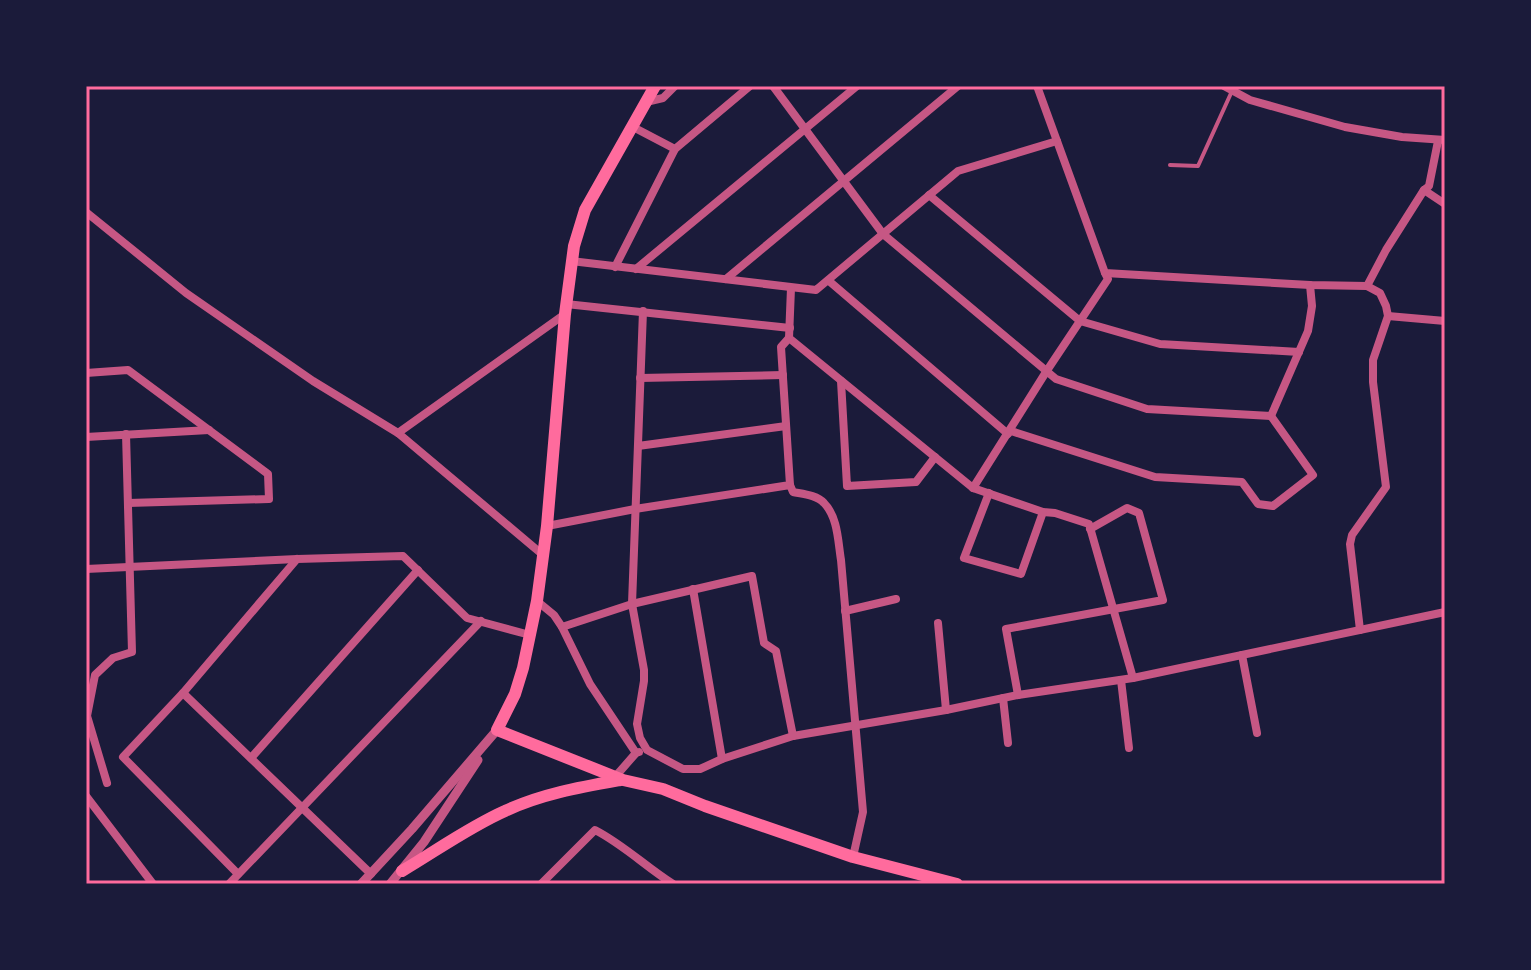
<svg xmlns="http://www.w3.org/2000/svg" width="1531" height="970" font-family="'Times New Roman',serif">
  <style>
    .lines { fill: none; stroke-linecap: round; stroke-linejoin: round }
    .service { stroke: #c65784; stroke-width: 4 }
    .minor { stroke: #c65784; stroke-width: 8 }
    .tertiary { stroke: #c65784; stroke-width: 9 }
    .trunk { stroke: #ff6b9d; stroke-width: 12 }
    .neatline { fill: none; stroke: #ff6b9d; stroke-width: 3 }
  </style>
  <rect width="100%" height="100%" fill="#1b1b3a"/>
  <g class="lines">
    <polyline class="service" points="1170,165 1198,166 1232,91"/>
    <g class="minor">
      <polyline points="773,86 883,234 1056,379 1147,409 1271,416"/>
      <polyline points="1037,86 1105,273 1310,285 1367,286 1380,293 1386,306 1388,316 1373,360 1373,382 1386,487 1352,535 1350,544 1360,630"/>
      <polyline points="1224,86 1250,100 1345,127 1402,137 1445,140"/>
      <polyline points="646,102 663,98 675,86"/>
      <polyline points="633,127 675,149"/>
      <polyline points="1438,141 1429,186 1424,190 1445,204"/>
      <polyline points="929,195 1080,321 1160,344 1299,352"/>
      <polyline points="86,212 186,293 313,381 398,433 543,555"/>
      <polyline points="571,261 816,290 958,171 1057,141"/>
      <polyline points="615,267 675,149 750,86"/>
      <polyline points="636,269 857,86"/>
      <polyline points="726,279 958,86"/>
      <polyline points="829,281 1008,434"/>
      <polyline points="1367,286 1386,250 1424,190"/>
      <polyline points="791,288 789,338 973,488 1043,512 1055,513 1089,524 1133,678"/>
      <polyline points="566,304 790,328"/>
      <polyline points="643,311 632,604 644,670 644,681 637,724 640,738 647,750 683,769 700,769 722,759 793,736 946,710 1018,695 1133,678 1445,612"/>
      <polyline points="1388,316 1445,321"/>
      <polyline points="86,373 128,370 268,474 269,499 128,503"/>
      <polyline points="640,378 783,375"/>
      <polyline points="841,381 847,486 916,482 935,457"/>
      <polyline points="1271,416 1308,331 1312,306 1310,285"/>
      <polyline points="1011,431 1155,477 1242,482 1258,504 1273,506 1313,475 1271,416"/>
      <polyline points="398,433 565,314"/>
      <polyline points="86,437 209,430"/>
      <polyline points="638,446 786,426"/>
      <path d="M790 485 793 492C803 494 817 495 824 503 838 517 838 542 841 560L863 812 853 857"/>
      <polyline points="973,488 1046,372 1108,279 1105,273"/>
      <polyline points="989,493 964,558 1021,574 1043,512"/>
      <polyline points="547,526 635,509 790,485 781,347 789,338"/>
      <polyline points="86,569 297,559 403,556 467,618 530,635"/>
      <polyline points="693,589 722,759"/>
      <polyline points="537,601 554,615 562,627 590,684 636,753"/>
      <polyline points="845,611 896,599"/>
      <polyline points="938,623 946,710"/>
      <polyline points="562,627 632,604 752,576 764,643 776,651 793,736"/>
      <polyline points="1242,655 1257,733"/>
      <polyline points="1121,680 1129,748"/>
      <polyline points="183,693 371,874"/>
      <polyline points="1018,695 1006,629 1163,600 1139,513 1127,508 1090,529"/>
      <polyline points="1003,698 1008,743"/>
      <polyline points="251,758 418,570"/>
      <polyline points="615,777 636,753 639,752"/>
      <polyline points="107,783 87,716 95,675 113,658 132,652 126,434"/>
      <polyline points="86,796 153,884"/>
      <polyline points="238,874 123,757 183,693 297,559"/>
      <polyline points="229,884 481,621"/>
      <path d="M541 884 595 830C624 845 646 867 673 884"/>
    </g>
    <g class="tertiary">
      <polyline points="361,884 412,829 497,730"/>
      <polyline points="390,884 424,842 478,760"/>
    </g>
    <g class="trunk">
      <polyline points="655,86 585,210 574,246 565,314 547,526 537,601 523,668 515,694 497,730 623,780 663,789 705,806 853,857 957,884"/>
      <path d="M402 871C436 851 469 827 505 811 541 794 581 787 620 780"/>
    </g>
  </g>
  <rect width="1531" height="970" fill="none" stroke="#1b1b3a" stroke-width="176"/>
  <rect x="88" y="88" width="1355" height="794" class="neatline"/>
</svg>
